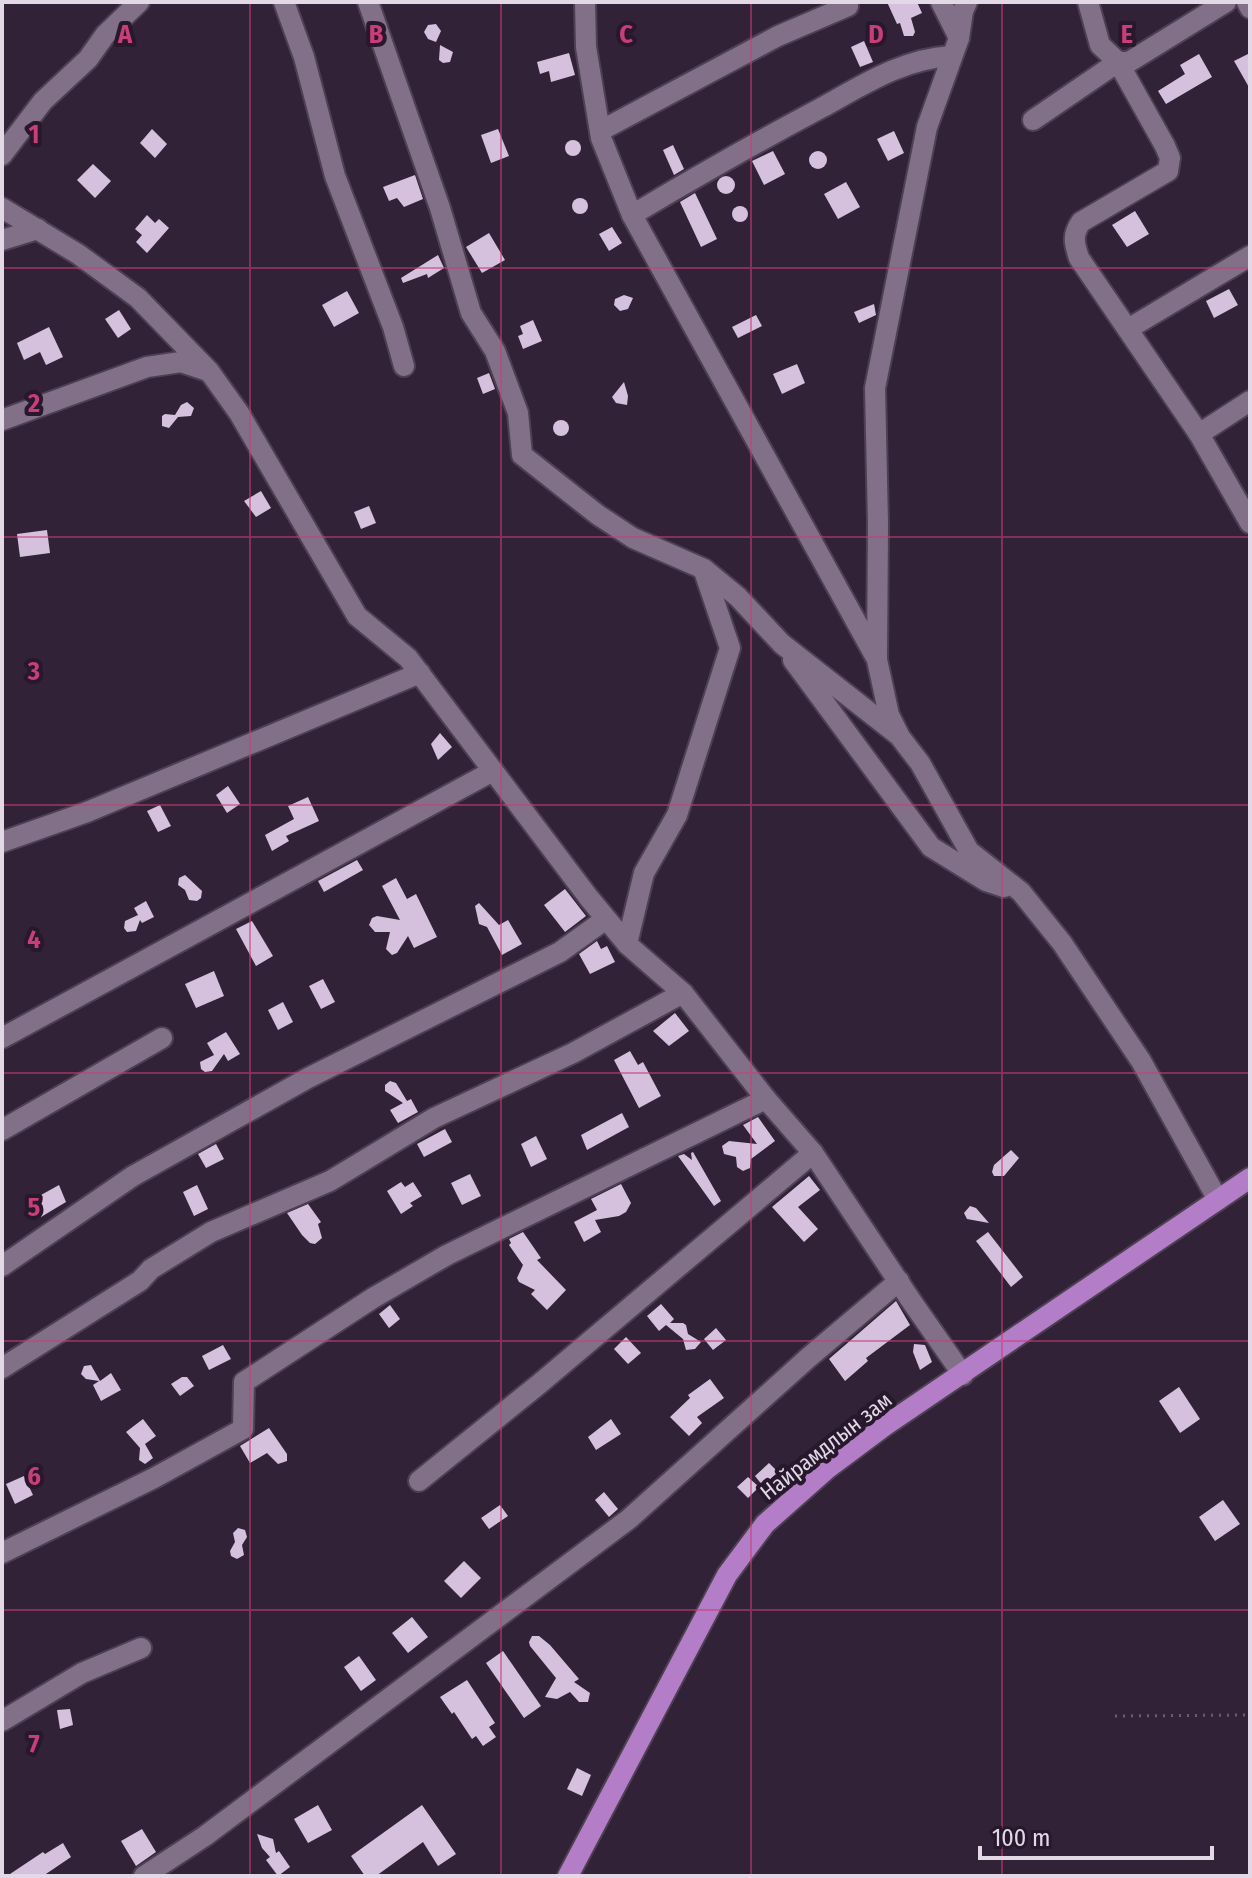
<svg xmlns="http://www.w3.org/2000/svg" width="1252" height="1878" font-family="'Fira Sans Condensed',sans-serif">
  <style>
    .building { fill: #d5c1dd }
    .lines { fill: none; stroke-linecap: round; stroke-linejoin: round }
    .minor-casing { stroke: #4d4052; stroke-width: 24 }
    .major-casing { stroke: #4d4052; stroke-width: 24 }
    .path { stroke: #6b5d70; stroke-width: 3; stroke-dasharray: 2 6; stroke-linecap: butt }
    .minor { stroke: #827089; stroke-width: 20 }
    .major { stroke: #b47dc7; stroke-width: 20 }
    .grid { fill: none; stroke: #c83e77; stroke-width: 2; stroke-opacity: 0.55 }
    .labels { text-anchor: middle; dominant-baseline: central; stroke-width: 8; stroke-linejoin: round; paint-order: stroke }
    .street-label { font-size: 22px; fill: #e2d8e6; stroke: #27182d }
    .grid-label { font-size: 26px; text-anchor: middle; font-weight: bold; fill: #c83e77; stroke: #27182d; stroke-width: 8; stroke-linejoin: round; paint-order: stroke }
  </style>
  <rect width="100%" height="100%" fill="#312237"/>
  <g class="building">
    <polygon points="887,2 917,2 922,13 911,18 915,32 913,36 904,36 900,23 897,24"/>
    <polygon points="436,24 441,31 436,42 428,39 424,32 428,25"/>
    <polygon points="864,41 873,62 860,67 851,47"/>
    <polygon points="440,45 453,52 450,62 443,63 439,60"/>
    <polygon points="569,53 575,75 551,82 549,71 540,74 537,62"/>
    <polygon points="1250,53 1250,89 1234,61"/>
    <polygon points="1199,54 1212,77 1166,104 1158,91 1185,74 1180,65"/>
    <polygon points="152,129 167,144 155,158 140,143"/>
    <polygon points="498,129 509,156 491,163 481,135"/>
    <polygon points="894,131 904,153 888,161 877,139"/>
    <circle cx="573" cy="148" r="8"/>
    <polygon points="673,145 684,169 674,175 663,150"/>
    <polygon points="773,151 785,174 764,185 752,161"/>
    <circle cx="818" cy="160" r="9"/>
    <polygon points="93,164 111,181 95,198 77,180"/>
    <polygon points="415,175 423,199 404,207 397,198 389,201 383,187"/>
    <circle cx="726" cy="185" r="9"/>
    <polygon points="846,182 860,207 838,219 824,194"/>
    <polygon points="695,193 717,239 701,247 680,202"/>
    <circle cx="580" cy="206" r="8"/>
    <circle cx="740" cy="214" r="8"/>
    <polygon points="1135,211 1149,234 1127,247 1112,225"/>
    <polygon points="147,215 155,223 159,219 169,228 147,253 136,242 142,235 135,229"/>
    <polygon points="612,227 622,243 609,251 599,234"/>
    <polygon points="489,233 505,260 482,273 466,247"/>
    <polygon points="438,255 444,268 428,278 427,274 403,283 401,278"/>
    <polygon points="1229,289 1238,305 1214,318 1206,301"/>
    <polygon points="347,291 359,313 334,327 322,305"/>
    <polygon points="624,295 633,298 628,309 620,311 614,305 615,299"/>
    <polygon points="874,304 876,315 859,323 854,312"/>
    <polygon points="119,310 131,329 118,338 105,319"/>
    <polygon points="756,315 762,326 738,338 732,327"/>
    <polygon points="533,320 542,341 523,349 518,336 523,334 520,326"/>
    <polygon points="49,327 63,357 46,365 40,352 24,360 17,343"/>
    <polygon points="797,364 805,383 782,394 773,374"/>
    <polygon points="489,373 495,389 483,394 477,378"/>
    <polygon points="624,382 628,396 627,405 616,403 612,397"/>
    <polygon points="187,402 194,408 191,416 178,417 169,428 162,426 162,416 165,414 175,415 181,405"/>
    <circle cx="561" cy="428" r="8"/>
    <polygon points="261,491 271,508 256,517 244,501"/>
    <polygon points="369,506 376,523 361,529 354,512"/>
    <polygon points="47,530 50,553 20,557 17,534"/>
    <polygon points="440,733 452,747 438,760 431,744"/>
    <polygon points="228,786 240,804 227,813 216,795"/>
    <polygon points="308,797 319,821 286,836 289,841 272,851 265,835 294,819 288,806"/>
    <polygon points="160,805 171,826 158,832 147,811"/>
    <polygon points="357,860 363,870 324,892 318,881"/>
    <polygon points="185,875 202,891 201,898 197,901 189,900 185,890 178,885 179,878"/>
    <polygon points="396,878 407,899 416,894 437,937 414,948 408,936 397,953 392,955 386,949 390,932 375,932 369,925 372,918 377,916 400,920 382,886"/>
    <polygon points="565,889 586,916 565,932 544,905"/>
    <polygon points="146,901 154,917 142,923 140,920 136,931 127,932 124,928 125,921 138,915 134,908"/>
    <polygon points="479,903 499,925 508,920 522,944 502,955 487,927 479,924 475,906"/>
    <polygon points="252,921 273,956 256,966 236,929"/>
    <polygon points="597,941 601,949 607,946 615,962 590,974 579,954"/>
    <polygon points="214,971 224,996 196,1008 185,984"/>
    <polygon points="323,979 335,1002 321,1009 309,986"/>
    <polygon points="283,1002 293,1022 278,1030 268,1010"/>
    <polygon points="675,1013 689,1031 669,1046 653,1031"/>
    <polygon points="226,1032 240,1054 228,1061 224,1054 212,1071 205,1072 201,1069 200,1062 214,1055 207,1043"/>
    <polygon points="630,1051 638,1065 643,1062 661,1096 639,1108 614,1060"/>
    <polygon points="390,1081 396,1083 407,1101 411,1099 418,1112 398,1123 390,1110 403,1103 385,1091 385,1085"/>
    <polygon points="622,1113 629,1127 587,1150 581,1135"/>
    <polygon points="758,1117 775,1141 751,1159 750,1168 743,1171 737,1167 736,1157 724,1154 722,1146 729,1141 757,1144 743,1125"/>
    <polygon points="445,1129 452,1142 424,1157 417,1144"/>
    <polygon points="536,1136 547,1159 531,1167 521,1144"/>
    <polygon points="216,1144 224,1159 206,1168 198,1154"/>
    <polygon points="1011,1150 1019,1158 1004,1176 994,1176 992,1172 994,1165"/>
    <polygon points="693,1152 721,1201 714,1206 678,1156 684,1154 692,1160 691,1153"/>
    <polygon points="470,1174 481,1196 462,1205 451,1183"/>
    <polygon points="809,1176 820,1190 798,1207 818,1229 804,1242 772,1207"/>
    <polygon points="401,1182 405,1187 413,1182 422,1196 410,1203 413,1206 401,1214 387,1191"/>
    <polygon points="621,1184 631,1203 626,1212 619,1216 595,1220 601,1232 584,1242 574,1222 597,1210 591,1199"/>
    <polygon points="59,1185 66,1202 41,1217 32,1200"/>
    <polygon points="197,1185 208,1209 194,1216 183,1192"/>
    <polygon points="308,1204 321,1222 318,1224 322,1238 315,1244 310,1243 302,1235 287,1213"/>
    <polygon points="970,1206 976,1208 989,1223 967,1219 964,1213"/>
    <polygon points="523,1232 541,1258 537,1260 566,1290 547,1310 531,1294 535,1290 519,1282 517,1278 523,1265 509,1245 511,1243 509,1239"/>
    <polygon points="988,1232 1023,1277 1011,1287 976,1241"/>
    <polygon points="896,1301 910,1325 866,1358 868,1361 845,1381 829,1359"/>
    <polygon points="661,1304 674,1319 670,1323 683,1323 686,1325 688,1334 701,1342 695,1349 686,1350 683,1339 666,1325 659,1331 647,1316"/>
    <polygon points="390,1305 400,1319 389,1328 379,1314"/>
    <polygon points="716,1328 726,1340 713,1350 704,1339"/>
    <polygon points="626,1337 641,1353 628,1364 614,1349"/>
    <polygon points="914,1344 925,1345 932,1362 920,1370 913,1352"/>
    <polygon points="223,1345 231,1359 209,1370 202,1356"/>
    <polygon points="91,1365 100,1381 111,1373 121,1390 101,1401 93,1385 99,1381 86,1379 81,1374 84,1366"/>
    <polygon points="182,1377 187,1377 194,1386 180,1396 171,1384"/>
    <polygon points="710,1379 724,1398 697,1417 702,1423 689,1436 670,1417 690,1398 688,1395"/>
    <polygon points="1179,1387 1200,1419 1180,1433 1159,1401"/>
    <polygon points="143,1419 156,1436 145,1444 153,1458 145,1464 139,1460 140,1448 126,1432"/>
    <polygon points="611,1419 621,1434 596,1450 588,1437"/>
    <polygon points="269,1428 287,1454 287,1461 278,1464 267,1453 250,1463 240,1446"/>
    <polygon points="769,1463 778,1472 763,1486 755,1476"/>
    <polygon points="24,1476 33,1495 15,1504 6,1484"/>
    <polygon points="748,1477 759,1487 748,1498 737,1487"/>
    <polygon points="604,1492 618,1509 609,1517 595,1500"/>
    <polygon points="1223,1500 1240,1524 1215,1541 1199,1517"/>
    <polygon points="500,1505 508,1516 489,1529 481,1518"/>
    <polygon points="238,1528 245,1530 247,1537 242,1545 244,1555 237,1559 231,1556 230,1551 235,1542 233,1533"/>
    <polygon points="464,1561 481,1578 461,1598 444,1581"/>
    <polygon points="412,1617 428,1637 408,1653 392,1633"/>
    <polygon points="532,1636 539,1636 550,1645 579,1679 574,1682 590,1693 588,1702 579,1702 570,1692 557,1699 545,1697 556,1678 530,1646 529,1642"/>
    <polygon points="503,1651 541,1706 524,1718 486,1663"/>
    <polygon points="359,1656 376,1680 361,1691 344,1667"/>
    <polygon points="467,1680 495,1723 489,1727 496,1737 483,1746 476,1736 472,1739 454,1712 452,1714 440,1697"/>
    <polygon points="70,1709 73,1725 60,1729 57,1710"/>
    <polygon points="577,1768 591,1775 582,1796 567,1789"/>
    <polygon points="318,1805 332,1830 308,1843 294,1819"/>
    <polygon points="422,1805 456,1854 438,1866 423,1842 376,1876 365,1876 351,1856"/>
    <polygon points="142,1829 156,1852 136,1866 121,1841"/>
    <polygon points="257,1834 273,1839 276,1853 279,1851 290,1867 278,1876 266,1860 270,1857 262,1848"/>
    <polygon points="63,1843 71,1857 43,1876 7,1876 43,1852 45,1854"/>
  </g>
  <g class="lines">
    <g class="minor-casing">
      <g id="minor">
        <polyline points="284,2 304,57 335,176 393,327 404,366"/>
        <polyline points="368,2 440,208 471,313 495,351 518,413 522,455 598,515 633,538 704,569 738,597 782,644 897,734"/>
        <polyline points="585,2 586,47 601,138 632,215 875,656"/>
        <polyline points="941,2 959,38"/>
        <polyline points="967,2 963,11 959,38 927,127 875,388 878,524 877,660 889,715 900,737 920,763 969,851 1021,892 1062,943 1141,1061 1218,1200"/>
        <polyline points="1088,2 1100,45 1118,62 1129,62 1226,2"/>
        <polyline points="1247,2 1250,8"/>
        <path d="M1033 120 1118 62 1165 146 1170 158 1168 171 1081 222C1072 235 1074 243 1079 258L1199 434 1250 523"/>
        <polyline points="600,131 778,36 848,6 846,2"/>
        <polyline points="2,155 43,101 88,59 105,35 139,2"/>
        <polyline points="2,208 78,254 138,298 209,371 239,413 357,616 408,658 589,898 628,945 683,993 766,1099 813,1153 912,1302 963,1375"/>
        <path d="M632 215C694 178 757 142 821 108 863 85 902 59 951 56"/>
        <polyline points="2,240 38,229"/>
        <polyline points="1128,329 1250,256"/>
        <polyline points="2,420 147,367 181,362 205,370"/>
        <polyline points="1199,434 1250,401"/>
        <polyline points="793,660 931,847 986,881 1004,887"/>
        <polyline points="2,842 87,812 420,673"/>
        <polyline points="627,944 644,873 677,815 730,648 704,571"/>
        <polyline points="2,1038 493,771"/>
        <polyline points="2,1130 162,1038"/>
        <polyline points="2,1266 133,1176 308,1078 560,952 606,919"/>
        <polyline points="2,1368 140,1281 151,1269 211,1232 330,1181 434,1118 573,1053 683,993"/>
        <polyline points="419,1481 538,1385 813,1153"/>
        <polyline points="2,1553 154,1478 243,1429 244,1382 373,1298 447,1255 766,1099"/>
        <polyline points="2,1721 82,1673 141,1648"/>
        <polyline points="144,1876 205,1836 629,1519 808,1358 899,1281"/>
      </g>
    </g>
    <g class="major-casing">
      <polyline id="major" points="568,1876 727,1575 765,1524 827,1469 886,1425 1250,1178"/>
    </g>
    <polyline class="path" points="1115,1716 1250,1715"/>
    <use href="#minor" class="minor"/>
    <use href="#major" class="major"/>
  </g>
  <path class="grid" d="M250 2V1876M501 2V1876M751 2V1876M1002 2V1876M2 268H1250M2 537H1250M2 805H1250M2 1073H1250M2 1341H1250M2 1610H1250"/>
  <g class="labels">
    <g class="street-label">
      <text transform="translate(826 1446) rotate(-38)">Найрамдлын зам</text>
    </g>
  </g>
  <g class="grid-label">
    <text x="125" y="43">A</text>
    <text x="376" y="43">B</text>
    <text x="626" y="43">C</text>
    <text x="876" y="43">D</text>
    <text x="1127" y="43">E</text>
    <text x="34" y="143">1</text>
    <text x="34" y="412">2</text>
    <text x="34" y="680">3</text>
    <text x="34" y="948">4</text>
    <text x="34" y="1216">5</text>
    <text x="34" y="1485">6</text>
    <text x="34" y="1753">7</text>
  </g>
  <rect width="1252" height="1878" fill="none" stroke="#e2d8e6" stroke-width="8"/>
  <path d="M980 1846v12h232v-12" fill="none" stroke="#e2d8e6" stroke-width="4"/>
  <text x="992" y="1846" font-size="24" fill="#e2d8e6" stroke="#27182d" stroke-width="6" paint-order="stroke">100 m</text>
</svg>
